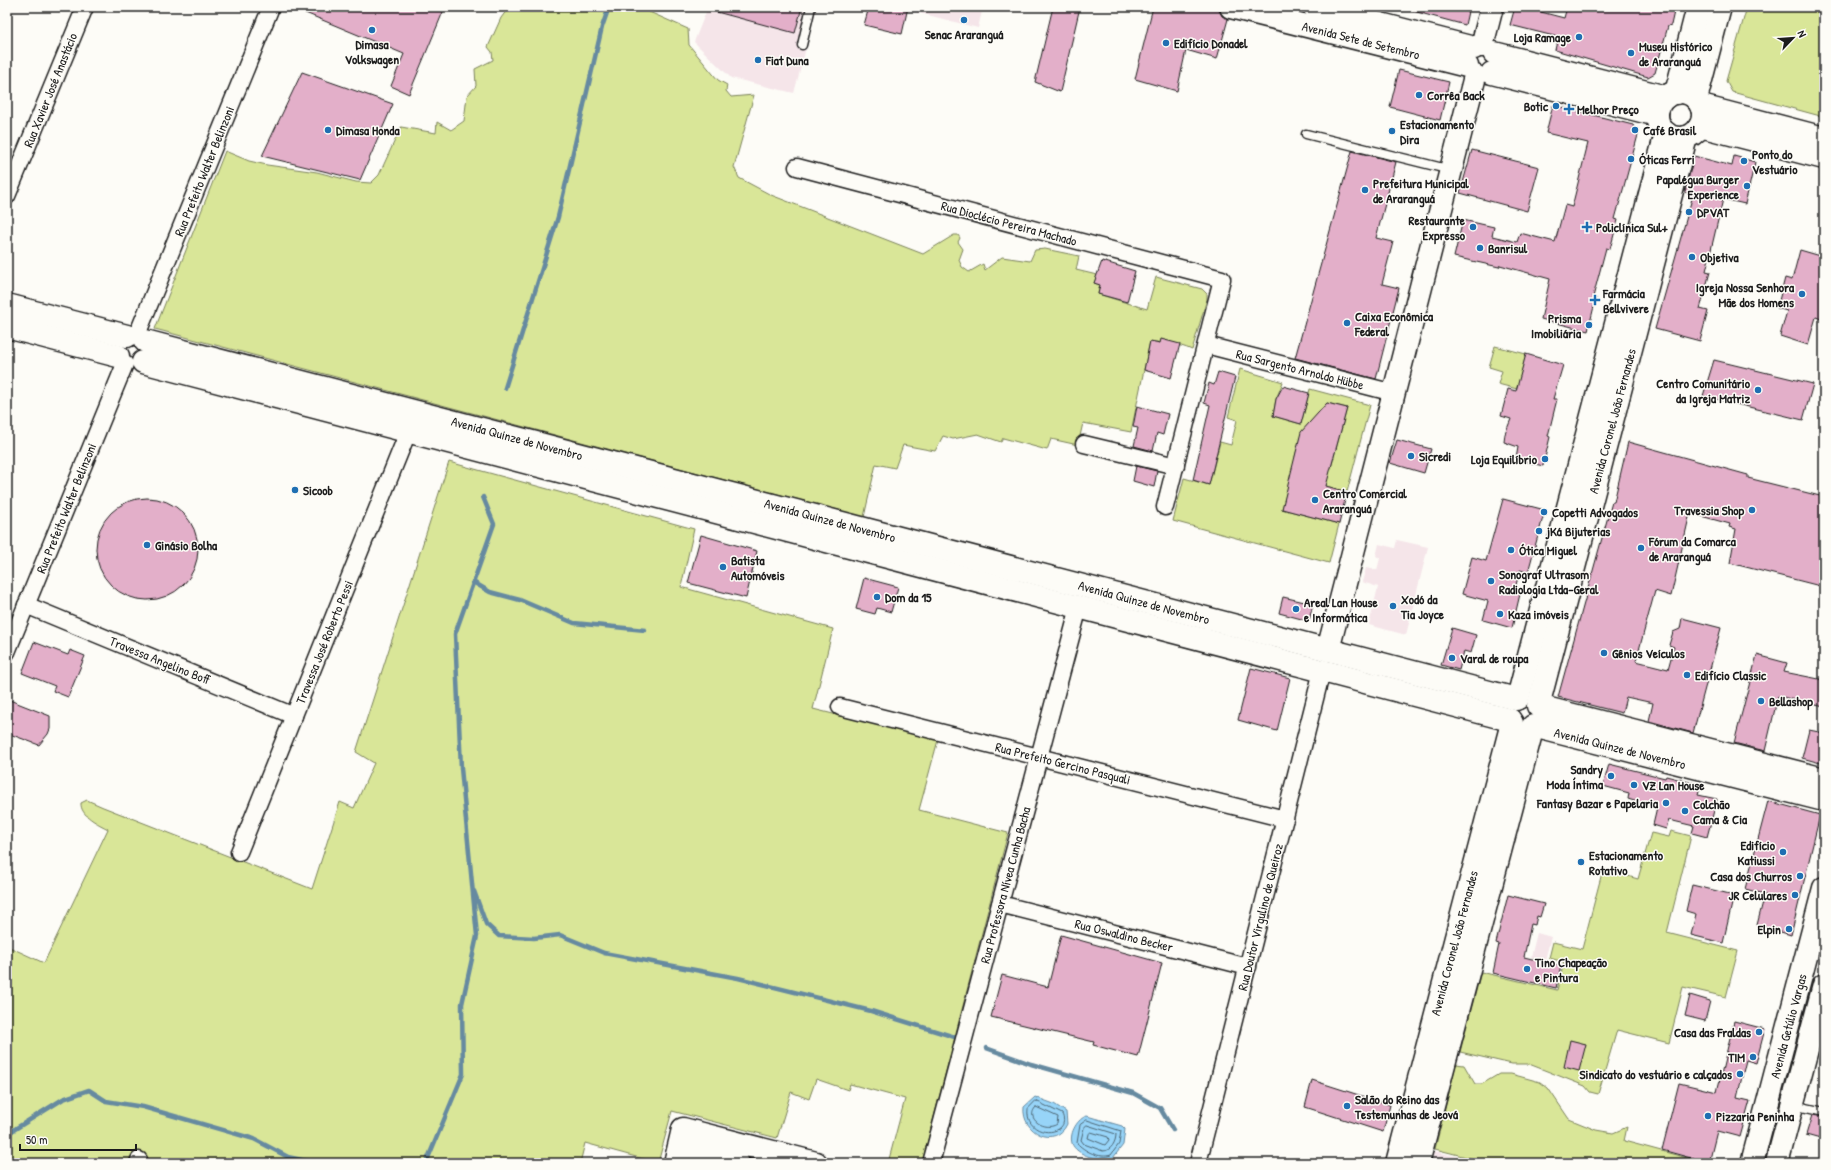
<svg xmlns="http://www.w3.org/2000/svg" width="1831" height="1170" font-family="'Patrick Hand',sans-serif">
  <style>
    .built { fill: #f5e5e9 }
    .green { fill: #d9e698; stroke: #7a815a; fill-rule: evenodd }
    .water { fill: #97d4f8; stroke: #668aa0 }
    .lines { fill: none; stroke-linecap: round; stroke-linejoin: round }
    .shore { stroke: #4d6674; stroke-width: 1 }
    .stream { stroke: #668aa0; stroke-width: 4.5 }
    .building { fill: #e3afc9; stroke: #1c1c1c }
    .lane-casing { stroke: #1c1c1c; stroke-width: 11 }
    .street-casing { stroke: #1c1c1c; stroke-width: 19 }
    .secondary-casing { stroke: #1c1c1c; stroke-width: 25 }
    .lane { stroke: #fdfcf7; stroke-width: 8 }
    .street { stroke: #fdfcf7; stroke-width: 16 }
    .secondary { stroke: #fdfcf7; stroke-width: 22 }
    .poi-dot { fill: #1f6fb2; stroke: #fdfcf7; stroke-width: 1.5 }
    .labels { text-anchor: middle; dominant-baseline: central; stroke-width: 3; stroke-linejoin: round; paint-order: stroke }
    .poi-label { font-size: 13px; font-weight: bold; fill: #1c1c1c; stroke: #fdfcf7; text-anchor: start }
    .street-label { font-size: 13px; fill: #1c1c1c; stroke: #fdfcf7 }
  </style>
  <rect width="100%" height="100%" fill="#fdfcf7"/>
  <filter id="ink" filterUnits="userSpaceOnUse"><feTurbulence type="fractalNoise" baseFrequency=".025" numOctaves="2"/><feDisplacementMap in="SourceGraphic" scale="8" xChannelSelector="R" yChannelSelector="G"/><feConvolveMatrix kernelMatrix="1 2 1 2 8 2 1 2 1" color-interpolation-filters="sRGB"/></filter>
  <g filter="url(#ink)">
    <g class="built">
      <polygon points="708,7 817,7 794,93 731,78 694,42"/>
      <polygon points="917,7 983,7 978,28 916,12"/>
      <polygon points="1397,540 1428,547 1406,635 1369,625 1378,587 1362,582 1366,568 1377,570 1380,558 1376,556 1379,544 1395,548"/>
      <polygon points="1537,933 1551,937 1545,960 1531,957"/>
      <polygon points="1434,1151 1482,1163 1431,1163"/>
    </g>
    <g class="green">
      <path d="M505 7H638L688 29 689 45 718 80 727 85 726 91 731 97 754 95 734 167 739 178 771 195 923 254 954 235H958L960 238 958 242 963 249 959 260 962 267 969 272 983 264 985 270 1002 257 1030 261 1035 250 1045 249 1079 256 1076 270 1097 275 1094 283 1100 285 1098 294 1147 309 1156 277 1202 289 1207 294V299L1192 350C1177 343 1166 344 1150 341L1131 432 1083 423 1078 445 1051 439 1047 450 1003 438 1001 442 978 434 953 439 943 436 935 451 903 445 895 468 876 464 864 517 155 329 225 151 249 161 267 165 317 172 356 182 371 183 379 175 401 127 436 133 437 122 451 130 464 121 467 96 476 86 475 69 493 60 492 52 488 47 501 18 507 10Z"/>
      <polygon points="1747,7 1824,7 1824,117 1732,92 1726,81"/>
      <polygon points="1495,346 1526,354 1517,389 1498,384 1502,371 1489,367"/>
      <path d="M1240 369 1283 382 1276 399 1273 416 1301 424 1310 389 1370 405 1347 492 1291 476 1282 509 1339 524 1329 563 1173 521 1184 478 1209 485 1220 442 1231 445 1237 420 1228 417ZM1327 403 1347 408 1331 468 1295 457 1300 437 1324 414 1323 407Z"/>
      <path d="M449 462 694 529 681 587 833 629 813 709 938 740 919 810 1008 833 922 1163H888L905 1099 850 1084 848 1090 816 1079 809 1099 791 1092 777 1138 672 1111 658 1163 585 1143 580 1163H7V946L44 963 108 829C99 824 80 816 81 803L87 800 103 807 312 889 340 802 354 808 374 763 356 752Z"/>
      <polygon points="1671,831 1691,836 1667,933 1738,951 1726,997 1683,987 1669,1043 1617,1030 1598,1094 1590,1092 1585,1086 1529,1064 1512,1064 1460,1052 1481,972 1557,990 1564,962 1549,958 1553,942 1582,949 1603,869 1638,879 1651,833 1669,837"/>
      <polygon points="1456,1064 1464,1065 1475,1084 1482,1084 1499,1074 1511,1074 1540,1082 1548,1088 1569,1119 1596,1130 1613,1133 1627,1127 1624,1141 1706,1163 1490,1163 1435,1149"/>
    </g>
    <g class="water">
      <path d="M1035 1097 1054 1104 1066 1112 1067 1124C1056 1149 1021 1133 1024 1107Z"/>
      <path d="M1087 1116 1122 1126 1125 1129 1123 1145 1113 1158C1103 1163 1075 1155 1072 1143 1069 1133 1078 1118 1087 1116Z"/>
    </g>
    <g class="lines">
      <g class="shore">
        <path d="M1036 1101 1062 1114C1073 1137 1024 1140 1028 1109Z"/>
        <path d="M1036 1107 1058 1117 1057 1124C1046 1132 1024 1119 1036 1107Z"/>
        <path d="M1087 1120 1121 1131 1119 1144 1111 1155C1100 1159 1084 1151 1077 1143L1080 1125Z"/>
        <path d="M1087 1125 1116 1134C1116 1142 1111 1151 1103 1151L1084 1144 1081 1140 1084 1128Z"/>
        <polygon points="1091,1132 1108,1137 1109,1140 1105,1145 1088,1138 1089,1134"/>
      </g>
      <g class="stream">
        <polyline points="505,388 558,217 602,27 609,7"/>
        <polyline points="473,582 490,592 520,600 574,623 645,630"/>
        <polyline points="474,891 486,924 499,936 534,938 560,935 604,953 738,978 871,1011 958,1038"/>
        <polyline points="986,1048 1031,1064 1133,1093 1160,1108 1173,1130"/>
        <polyline points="7,1134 63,1099 89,1090 106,1101 143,1107 254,1139 288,1157 315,1163"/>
        <polyline points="426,1163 463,1074 462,1004 477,936 461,768 455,634 494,524 483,497"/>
      </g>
    </g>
    <g class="building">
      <polygon points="291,7 445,7 409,94 391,86 404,54"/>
      <polygon points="714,7 802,7 795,33 713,11"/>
      <polygon points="869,7 908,7 902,34 864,25"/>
      <polygon points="1053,7 1080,7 1060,92 1035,82"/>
      <polygon points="1153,7 1207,7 1219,10 1222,16 1228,19 1217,59 1186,50 1177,91 1135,79"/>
      <polygon points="1413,7 1469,7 1465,25 1413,11"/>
      <polygon points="1515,7 1543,7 1541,12 1564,18 1567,7 1675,7 1671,25 1668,26 1655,73 1648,77 1555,50 1558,37 1510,25"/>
      <polygon points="1399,70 1449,82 1440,120 1390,107"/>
      <polygon points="302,72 393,104 360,180 262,156"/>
      <polygon points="1553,105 1633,125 1638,135 1615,219 1618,220 1610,249 1606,248 1593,297 1596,298 1588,331 1541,319 1550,279 1500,265 1499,267 1454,257 1463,220 1494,227 1492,236 1517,242 1520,233 1555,242 1565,205 1572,207 1588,143 1546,133"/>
      <polygon points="1472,150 1539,167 1527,211 1460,193"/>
      <polygon points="1352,151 1396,162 1376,238 1393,242 1382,284 1399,288 1376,379 1295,358"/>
      <polygon points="1694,156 1732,166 1734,156 1755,162 1745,204 1723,199 1706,271 1710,272 1700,309 1708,311 1700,341 1655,329 1693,195 1685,192"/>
      <polygon points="1800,250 1824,257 1824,320 1816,317 1808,345 1780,336 1787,311 1777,308 1785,278 1792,280"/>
      <polygon points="1102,261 1135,271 1127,302 1098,294 1100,285 1094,283"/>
      <polygon points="1161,339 1180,344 1171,378 1144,370 1150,341 1160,343"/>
      <polygon points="1526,354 1563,365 1553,399 1557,399 1548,436 1550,437 1543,466 1516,459 1518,447 1504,442 1505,434 1511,419 1501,416 1508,389 1516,391"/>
      <polygon points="1714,360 1813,384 1803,420 1703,396"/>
      <polygon points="1218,372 1235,377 1209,485 1193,480 1210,405 1204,403 1209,383 1214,385"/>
      <polygon points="1283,386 1309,393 1301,424 1273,416 1276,399"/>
      <polygon points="1327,403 1347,408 1326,486 1347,492 1339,524 1282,509 1301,432"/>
      <polygon points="1137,406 1168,414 1163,435 1157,433 1153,451 1134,446 1138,428 1133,427"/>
      <polygon points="1397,440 1431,449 1424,473 1390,463"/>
      <polygon points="1628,442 1748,475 1748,478 1824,497 1824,587 1730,563 1736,529 1729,527 1730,524 1690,513 1671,596 1655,591 1636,661 1668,669 1674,647 1669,645 1673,632 1680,629 1682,618 1721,628 1693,733 1649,721 1653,703 1626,697 1622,713 1558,697 1612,502 1614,502"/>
      <polygon points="1136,466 1157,471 1154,487 1133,481"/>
      <circle cx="147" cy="549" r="51"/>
      <polygon points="1503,499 1545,510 1528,572 1520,570 1514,592 1520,594 1512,628 1483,620 1488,601 1462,594 1472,557 1486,561"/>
      <polygon points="701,535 757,551 746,598 688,583"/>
      <polygon points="864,578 898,587 891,612 877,608 875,614 856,609"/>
      <polygon points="1283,597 1313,604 1309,621 1279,613"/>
      <polygon points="1452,628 1476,635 1471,653 1464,651 1459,670 1441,665"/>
      <polygon points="34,642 68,655 70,650 85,656 68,697 53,691 55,686 22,673"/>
      <polygon points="1757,655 1787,663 1784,672 1824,680 1824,707 1778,696 1765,751 1734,743"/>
      <polygon points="1251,668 1290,678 1277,731 1238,720"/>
      <polygon points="7,699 50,716 50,729 48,734 39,745 7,733"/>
      <polygon points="1809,730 1824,733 1824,764 1802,758"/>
      <polygon points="1609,764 1665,778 1666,776 1701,785 1698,795 1717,799 1707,837 1692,833 1694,826 1669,820 1666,829 1653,825 1657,808 1628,799 1629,793 1603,786"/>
      <polygon points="1768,801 1820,815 1791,935 1757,925 1765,894 1745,889"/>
      <polygon points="1692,885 1734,895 1723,943 1691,935 1696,914 1686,911"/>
      <polygon points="1508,895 1544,904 1540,917 1537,916 1535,925 1531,924 1524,957 1561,966 1556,988 1493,973 1499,944 1496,943"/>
      <polygon points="1061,935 1162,963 1138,1057 1093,1045 1094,1042 991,1017 1002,975 1048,987"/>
      <polygon points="1690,995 1710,1001 1705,1021 1685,1016"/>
      <polygon points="1734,1021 1765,1029 1756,1063 1746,1060 1737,1098 1750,1101 1740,1137 1717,1131 1709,1163 1662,1150 1679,1083 1717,1092"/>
      <polygon points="1570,1040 1586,1044 1579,1071 1564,1067"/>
      <polygon points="1312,1080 1390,1105 1383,1132 1305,1107"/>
      <polygon points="1812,1115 1824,1117 1824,1140 1806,1135"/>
    </g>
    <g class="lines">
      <g class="lane-casing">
        <g id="lane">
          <polyline points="802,45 811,7"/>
          <polyline points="1306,134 1451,170"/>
          <polyline points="1793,1105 1824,1112"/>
        </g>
      </g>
      <g class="street-casing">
        <g id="street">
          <polyline points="797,167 1222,279 1165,507"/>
          <polyline points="7,196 85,7"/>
          <polyline points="137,335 271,7"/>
          <polyline points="1206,345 1394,393"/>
          <polyline points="1084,444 1176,466"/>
          <polyline points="26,605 294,716"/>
          <polyline points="7,652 125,364"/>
          <polyline points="840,707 1285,819"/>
          <polyline points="239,852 408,432"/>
          <polyline points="1000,904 1248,967"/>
          <polyline points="138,1163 139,1160"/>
          <polyline points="931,1163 1079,607"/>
          <polyline points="1198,1163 1322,671"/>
        </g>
      </g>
      <g class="secondary-casing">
        <g id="secondary">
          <polyline points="1231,7 1467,66"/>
          <polyline points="1314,7 1474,48"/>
          <polyline points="1482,46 1492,7"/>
          <polyline points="1494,53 1666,97"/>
          <polyline points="1492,73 1657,115"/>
          <circle cx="1680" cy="115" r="23"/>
          <polyline points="1676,93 1698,7"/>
          <polyline points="1696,99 1720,7"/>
          <polyline points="1701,106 1824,138"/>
          <polyline points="1700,126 1824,158"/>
          <polyline points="1686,137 1538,706 1824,779"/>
          <polyline points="7,305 127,336"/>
          <polyline points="7,327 118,356"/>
          <polyline points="145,341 1516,699"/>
          <polyline points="143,362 1510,720"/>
          <polyline points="1328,650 1475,76"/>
          <polyline points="1518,698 1666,133"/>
          <polyline points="679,1148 738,1163"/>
          <polyline points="675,1163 683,1129 816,1163"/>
          <polyline points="1397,1163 1512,723"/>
          <polyline points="1418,1163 1533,726 1824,800"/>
          <polyline points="1752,1163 1824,888"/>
          <polyline points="1777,1163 1824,985"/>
        </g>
      </g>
      <use href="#lane" class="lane"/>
      <use href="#street" class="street"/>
      <use href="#secondary" class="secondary"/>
    </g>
  </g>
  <g class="poi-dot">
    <circle cx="964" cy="20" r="4"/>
    <circle cx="372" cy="30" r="4"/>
    <circle cx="1579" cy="37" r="4"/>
    <circle cx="1166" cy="43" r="4"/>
    <circle cx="1631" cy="53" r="4"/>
    <circle cx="758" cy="60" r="4"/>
    <circle cx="1419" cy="95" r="4"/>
    <circle cx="1556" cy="106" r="4"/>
    <path d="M1567 103h4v4h4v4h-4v4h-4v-4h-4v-4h4z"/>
    <circle cx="328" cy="130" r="4"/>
    <circle cx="1635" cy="130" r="4"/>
    <circle cx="1392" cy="131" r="4"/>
    <circle cx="1631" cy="159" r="4"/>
    <circle cx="1744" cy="161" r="4"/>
    <circle cx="1747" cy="186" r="4"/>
    <circle cx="1365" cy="190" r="4"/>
    <circle cx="1689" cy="212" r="4"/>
    <circle cx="1473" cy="227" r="4"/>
    <path d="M1585 221h4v4h4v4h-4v4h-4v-4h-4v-4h4z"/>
    <circle cx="1480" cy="248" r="4"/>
    <circle cx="1692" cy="257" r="4"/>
    <circle cx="1802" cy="294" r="4"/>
    <path d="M1593 294h4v4h4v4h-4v4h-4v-4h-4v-4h4z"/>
    <circle cx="1347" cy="323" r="4"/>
    <circle cx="1589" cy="325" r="4"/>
    <circle cx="1758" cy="390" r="4"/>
    <circle cx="1411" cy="456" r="4"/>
    <circle cx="1545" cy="459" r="4"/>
    <circle cx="295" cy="490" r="4"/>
    <circle cx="1315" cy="500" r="4"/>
    <circle cx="1752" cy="510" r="4"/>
    <circle cx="1544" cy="512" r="4"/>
    <circle cx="1539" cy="531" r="4"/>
    <circle cx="147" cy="545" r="4"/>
    <circle cx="1641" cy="548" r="4"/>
    <circle cx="1511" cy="550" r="4"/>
    <circle cx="723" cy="567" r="4"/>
    <circle cx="1491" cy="581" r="4"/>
    <circle cx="877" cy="597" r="4"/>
    <circle cx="1393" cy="606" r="4"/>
    <circle cx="1296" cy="609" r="4"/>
    <circle cx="1500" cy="614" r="4"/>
    <circle cx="1604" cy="653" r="4"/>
    <circle cx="1452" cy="658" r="4"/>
    <circle cx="1687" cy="675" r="4"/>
    <circle cx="1761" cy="701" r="4"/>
    <circle cx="1611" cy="776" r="4"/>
    <circle cx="1634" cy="785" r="4"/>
    <circle cx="1666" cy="803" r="4"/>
    <circle cx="1685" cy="811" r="4"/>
    <circle cx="1783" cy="852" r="4"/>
    <circle cx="1581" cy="862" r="4"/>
    <circle cx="1800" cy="876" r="4"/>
    <circle cx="1795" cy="895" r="4"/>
    <circle cx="1789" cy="929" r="4"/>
    <circle cx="1527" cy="969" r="4"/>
    <circle cx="1759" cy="1032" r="4"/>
    <circle cx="1753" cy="1057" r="4"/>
    <circle cx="1740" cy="1074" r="4"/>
    <circle cx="1347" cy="1106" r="4"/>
    <circle cx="1708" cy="1116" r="4"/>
  </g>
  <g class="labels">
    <g class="poi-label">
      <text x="964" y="34" text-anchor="middle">Senac Araranguá</text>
      <text x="1571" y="37" text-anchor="end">Loja Ramage</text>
      <text x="1174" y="43">Edifício Donadel</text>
      <text x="372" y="44" text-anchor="middle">Dimasa<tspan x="372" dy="15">Volkswagen</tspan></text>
      <text x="1639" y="46">Museu Histórico<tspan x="1639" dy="15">de Araranguá</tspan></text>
      <text x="766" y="60">Fiat Duna</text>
      <text x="1427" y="95">Corrêa Back</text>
      <text x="1548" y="106" text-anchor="end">Botic</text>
      <text x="1577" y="109">Melhor Preço</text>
      <text x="1400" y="124">Estacionamento<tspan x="1400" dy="15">Dira</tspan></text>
      <text x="336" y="130">Dimasa Honda</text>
      <text x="1643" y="130">Café Brasil</text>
      <text x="1752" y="154">Ponto do<tspan x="1752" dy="15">Vestuário</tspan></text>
      <text x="1639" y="159">Óticas Ferri</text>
      <text x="1739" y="179" text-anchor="end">Papalégua Burger<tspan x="1739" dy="15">Experience</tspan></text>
      <text x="1373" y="183">Prefeitura Municipal<tspan x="1373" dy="15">de Araranguá</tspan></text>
      <text x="1697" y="212">DPVAT</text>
      <text x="1465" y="220" text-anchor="end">Restaurante<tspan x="1465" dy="15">Expresso</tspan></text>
      <text x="1596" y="227">Policlínica Sul+</text>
      <text x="1488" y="248">Banrisul</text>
      <text x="1700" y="257">Objetiva</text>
      <text x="1794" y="287" text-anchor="end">Igreja Nossa Senhora<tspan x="1794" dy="15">Mãe dos Homens</tspan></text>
      <text x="1603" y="293">Farmácia<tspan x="1603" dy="15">Bellvivere</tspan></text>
      <text x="1355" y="316">Caixa Econômica<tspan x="1355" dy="15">Federal</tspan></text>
      <text x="1581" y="318" text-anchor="end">Prisma<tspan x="1581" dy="15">Imobiliária</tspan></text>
      <text x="1750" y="383" text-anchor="end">Centro Comunitário<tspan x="1750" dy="15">da Igreja Matriz</tspan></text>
      <text x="1419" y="456">Sicredi</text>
      <text x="1537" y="459" text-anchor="end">Loja Equilíbrio</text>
      <text x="303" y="490">Sicoob</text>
      <text x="1323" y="493">Centro Comercial<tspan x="1323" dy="15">Araranguá</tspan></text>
      <text x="1744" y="510" text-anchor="end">Travessia Shop</text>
      <text x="1552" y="512">Copetti Advogados</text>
      <text x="1547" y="531">jKá Bijuterias</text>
      <text x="1649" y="541">Fórum da Comarca<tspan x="1649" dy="15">de Araranguá</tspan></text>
      <text x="155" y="545">Ginásio Bolha</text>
      <text x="1519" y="550">Ótica Miguel</text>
      <text x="731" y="560">Batista<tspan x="731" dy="15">Automóveis</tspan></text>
      <text x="1499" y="574">Sonograf Ultrasom<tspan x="1499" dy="15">Radiologia Ltda-Geral</tspan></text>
      <text x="885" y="597">Dom da 15</text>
      <text x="1401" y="599">Xodó da<tspan x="1401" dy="15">Tia Joyce</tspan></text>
      <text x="1304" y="602">Areal Lan House<tspan x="1304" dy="15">e Informática</tspan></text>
      <text x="1508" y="614">Kaza imóveis</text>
      <text x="1612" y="653">Gênios Veículos</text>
      <text x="1460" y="658">Varal de roupa</text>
      <text x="1695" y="675">Edifício Classic</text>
      <text x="1769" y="701">Bellashop</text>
      <text x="1603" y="769" text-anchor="end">Sandry<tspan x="1603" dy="15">Moda Íntima</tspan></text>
      <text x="1642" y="785">VZ Lan House</text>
      <text x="1658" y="803" text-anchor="end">Fantasy Bazar e Papelaria</text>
      <text x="1693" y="804">Colchão<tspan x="1693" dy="15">Cama &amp; Cia</tspan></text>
      <text x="1775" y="845" text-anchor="end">Edifício<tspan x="1775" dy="15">Katiussi</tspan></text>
      <text x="1589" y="855">Estacionamento<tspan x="1589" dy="15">Rotativo</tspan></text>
      <text x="1792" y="876" text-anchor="end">Casa dos Churros</text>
      <text x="1787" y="895" text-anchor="end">JR Celulares</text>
      <text x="1781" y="929" text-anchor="end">Elpin</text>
      <text x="1535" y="962">Tino Chapeação<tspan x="1535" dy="15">e Pintura</tspan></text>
      <text x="1751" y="1032" text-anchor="end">Casa das Fraldas</text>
      <text x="1745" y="1057" text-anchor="end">TIM</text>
      <text x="1732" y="1074" text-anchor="end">Sindicato do vestuário e calçados</text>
      <text x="1355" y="1099">Salão do Reino das<tspan x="1355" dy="15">Testemunhas de Jeová</tspan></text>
      <text x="1716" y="1116">Pizzaria Peninha</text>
    </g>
    <g class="street-label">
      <text transform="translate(1361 40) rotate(14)">Avenida Sete de Setembro</text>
      <text transform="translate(50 90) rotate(-68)">Rua Xavier José Anastácio</text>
      <text transform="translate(204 171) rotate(-68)">Rua Prefeito Walter Belinzoni</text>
      <text transform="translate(1009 223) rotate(15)">Rua Dioclécio Pereira Machado</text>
      <text transform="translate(1300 369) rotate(14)">Rua Sargento Arnoldo Hübbe</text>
      <text transform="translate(1612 421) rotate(-75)">Avenida Coronel João Fernandes</text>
      <text transform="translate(517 438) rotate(15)">Avenida Quinze de Novembro</text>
      <text transform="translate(66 508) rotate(-68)">Rua Prefeito Walter Belinzoni</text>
      <text transform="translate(830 520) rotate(15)">Avenida Quinze de Novembro</text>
      <text transform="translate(1144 602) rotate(15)">Avenida Quinze de Novembro</text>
      <text transform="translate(324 642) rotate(-68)">Travessa José Roberto Pessi</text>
      <text transform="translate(160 660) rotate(22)">Travessa Angelino Boff</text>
      <text transform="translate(1620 748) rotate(14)">Avenida Quinze de Novembro</text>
      <text transform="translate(1063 763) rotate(14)">Rua Prefeito Gercino Pasquali</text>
      <text transform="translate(1005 885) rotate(-75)">Rua Professora Nívea Cunha Bacha</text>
      <text transform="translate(1260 917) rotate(-76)">Rua Doutor Virgulino de Queiroz</text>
      <text transform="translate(1124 935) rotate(14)">Rua Oswaldino Becker</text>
      <text transform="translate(1454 943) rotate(-75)">Avenida Coronel João Fernandes</text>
      <text transform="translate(1788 1026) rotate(-75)">Avenida Getúlio Vargas</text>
    </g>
  </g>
  <rect width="1831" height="1170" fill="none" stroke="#fdfcf7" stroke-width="24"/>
  <rect x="12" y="12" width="1807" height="1146" fill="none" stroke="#1c1c1c" stroke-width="1.5" filter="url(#ink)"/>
  <g transform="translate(1793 38) rotate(65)" stroke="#fdfcf7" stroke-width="3" paint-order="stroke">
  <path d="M0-3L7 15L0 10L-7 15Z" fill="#1c1c1c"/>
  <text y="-6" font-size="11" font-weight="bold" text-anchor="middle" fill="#1c1c1c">N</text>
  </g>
  <path d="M20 1144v6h116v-6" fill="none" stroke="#1c1c1c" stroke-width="2"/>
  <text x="26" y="1144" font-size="12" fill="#1c1c1c" stroke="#fdfcf7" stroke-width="3" paint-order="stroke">50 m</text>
</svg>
